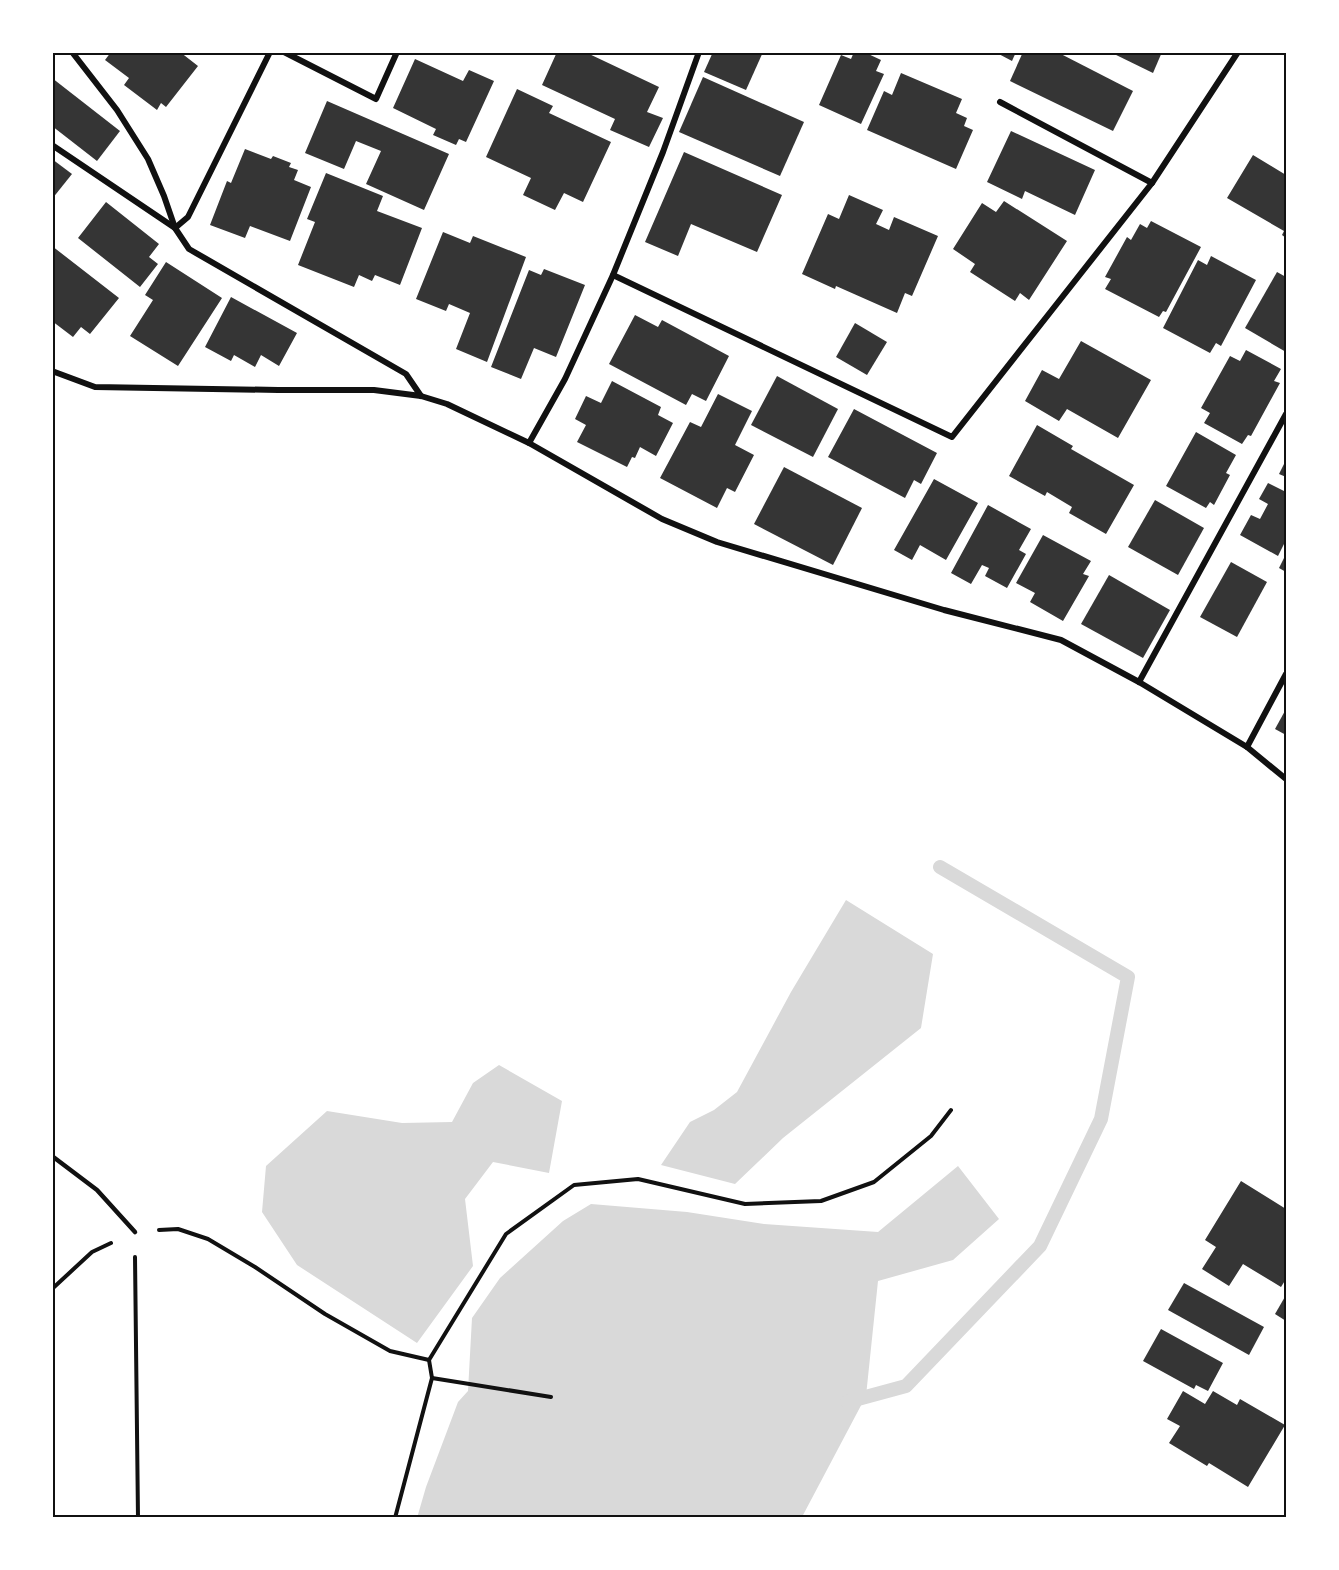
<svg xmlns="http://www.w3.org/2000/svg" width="1339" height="1570" font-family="Ubuntu,sans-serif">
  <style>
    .water { fill: #d9d9d9 }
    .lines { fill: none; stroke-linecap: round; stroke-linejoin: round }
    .stream { stroke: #d9d9d9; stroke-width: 14 }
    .building { fill: #353535 }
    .path { stroke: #111; stroke-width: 4 }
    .service { stroke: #111; stroke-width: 4.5 }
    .minor { stroke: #111; stroke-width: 6 }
    .neatline { fill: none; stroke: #111; stroke-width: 2 }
  </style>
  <rect width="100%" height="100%" fill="#fff"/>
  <g class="water">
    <polygon points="846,900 933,954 921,1028 783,1138 735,1184 661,1165 690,1122 714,1110 737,1092 791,992"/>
    <polygon points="499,1065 562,1101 549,1173 493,1162 465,1199 473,1266 417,1343 297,1265 262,1212 266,1166 327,1111 402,1123 452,1122 473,1083"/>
    <polygon points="958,1166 999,1219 953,1260 878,1281 866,1396 802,1517 417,1518 426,1487 458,1402 468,1391 472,1318 500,1278 563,1221 591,1204 687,1212 764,1224 878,1232"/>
  </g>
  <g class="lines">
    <polyline class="stream" points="847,1402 906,1386 1040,1246 1101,1119 1128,977 940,867"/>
  </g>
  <g class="building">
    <polygon points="111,52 180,52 198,66 166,107 161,103 157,110 124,85 129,78 105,60"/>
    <polygon points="557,52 569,52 575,55 576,52 585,52 659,87 647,112 663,118 649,147 610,130 615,119 542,85"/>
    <polygon points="713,52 763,52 746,90 704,72"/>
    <polygon points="854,52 864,52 881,60 876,71 884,74 861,124 819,105 841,55 851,59"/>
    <polygon points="995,52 1016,52 1012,61"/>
    <polygon points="1023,52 1057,52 1133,91 1113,131 1010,81"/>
    <polygon points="1110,52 1162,52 1153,73"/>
    <polygon points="415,59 463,81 469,70 494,81 466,142 459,139 456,145 433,135 436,129 393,108"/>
    <polygon points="901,73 962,99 956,113 967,118 964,126 973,130 956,169 867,130 884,91 892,95"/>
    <polygon points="703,77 804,122 780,176 679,132"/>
    <polygon points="52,78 120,131 97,161 52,126"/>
    <polygon points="517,89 553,106 549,113 611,142 583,202 564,193 555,210 523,195 531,178 486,157"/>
    <polygon points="327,101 449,154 424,210 366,184 381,151 356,141 344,169 305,153"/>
    <polygon points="1011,131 1095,170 1075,215 1025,191 1022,199 987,182"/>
    <polygon points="245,149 271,159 273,156 291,163 289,167 298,170 294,180 311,187 290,241 250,226 245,238 210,225 227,181 231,183"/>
    <polygon points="684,152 782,195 757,252 691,224 678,256 645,242"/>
    <polygon points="1253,155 1286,175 1286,238 1282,235 1284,231 1227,198"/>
    <polygon points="52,159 72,174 52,199"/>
    <polygon points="326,173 383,196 377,211 422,228 400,285 375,275 372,281 359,275 354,287 298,265 315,222 307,219"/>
    <polygon points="849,195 883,210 876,224 889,230 894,217 938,236 912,296 905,293 897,313 836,286 835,289 802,274 828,214 839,219"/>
    <polygon points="1004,201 1067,241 1029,300 1020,293 1015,301 970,272 975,264 953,249 982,203 996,212"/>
    <polygon points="106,202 159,244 149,257 158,264 140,287 78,238"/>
    <polygon points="1151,221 1201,247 1166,312 1163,311 1159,317 1105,289 1111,279 1105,277 1127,237 1131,240 1140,224 1147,228"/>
    <polygon points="443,232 470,243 473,236 526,257 487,362 456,349 470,313 449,304 446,311 416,299"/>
    <polygon points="52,246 119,298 90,334 81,327 73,337 52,321"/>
    <polygon points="1211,256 1256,280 1221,346 1216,343 1210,353 1163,328 1198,260 1207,265"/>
    <polygon points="166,262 222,298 178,366 130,336 153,300 145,295"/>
    <polygon points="544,269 585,285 556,357 534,348 521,379 491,367 529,270 541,275"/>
    <polygon points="1277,272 1286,277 1286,352 1245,328"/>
    <polygon points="231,297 297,333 279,366 261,355 255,367 234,355 231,361 205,347"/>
    <polygon points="635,315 658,327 662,320 729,356 706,401 692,394 686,405 609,364"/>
    <polygon points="855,323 887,342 867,375 836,357"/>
    <polygon points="1081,341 1151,380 1118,438 1067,409 1059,421 1025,401 1042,370 1059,379"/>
    <polygon points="1246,350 1281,369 1274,381 1280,383 1251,436 1248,435 1242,444 1204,423 1210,413 1201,408 1230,356 1240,361"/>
    <polygon points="777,376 838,409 813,457 751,425"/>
    <polygon points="612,381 661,407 658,415 673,423 656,456 640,447 635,458 632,457 627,467 577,442 586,425 575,419 586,396 601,403"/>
    <polygon points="718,394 752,411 735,445 754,455 735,492 727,488 717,508 660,478 690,422 701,427"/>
    <polygon points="854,409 937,453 921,484 914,480 905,498 828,457"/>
    <polygon points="1037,425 1073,446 1071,449 1134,485 1106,534 1069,513 1072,507 1047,492 1045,496 1009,476"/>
    <polygon points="1196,432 1236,455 1226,473 1230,475 1214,505 1210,502 1206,508 1166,486"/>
    <polygon points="1286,460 1286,477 1279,474"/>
    <polygon points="784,467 862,508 833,565 754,524"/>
    <polygon points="934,479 978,503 946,560 920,545 912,560 894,550"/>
    <polygon points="1268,483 1286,492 1286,540 1278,556 1240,535 1251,515 1260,519 1268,504 1259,499"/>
    <polygon points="1155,500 1204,528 1178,575 1128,547"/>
    <polygon points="988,505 1031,529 1019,550 1026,554 1007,588 985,576 989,568 982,565 971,584 951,573"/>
    <polygon points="1043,535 1091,561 1083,574 1089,576 1063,621 1030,602 1035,593 1016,583"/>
    <polygon points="1286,554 1286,572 1279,568"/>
    <polygon points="1231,562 1267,582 1237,637 1200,617"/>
    <polygon points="1109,575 1170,610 1143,658 1081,624"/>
    <polygon points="1286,709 1286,735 1275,729"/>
    <polygon points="1241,1181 1286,1209 1286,1279 1281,1287 1243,1264 1229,1286 1202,1269 1216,1247 1205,1240"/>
    <polygon points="1184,1283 1264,1327 1249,1355 1168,1310"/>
    <polygon points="1286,1295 1286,1321 1275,1314"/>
    <polygon points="1161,1329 1223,1363 1208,1391 1196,1385 1194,1389 1143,1361"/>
    <polygon points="1183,1391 1205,1404 1213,1391 1237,1405 1240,1399 1285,1425 1248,1487 1209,1463 1207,1466 1169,1443 1180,1426 1167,1419"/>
  </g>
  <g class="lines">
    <g class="path">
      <polyline points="159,1230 178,1229 208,1239 255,1267 325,1314 390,1351 429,1360 432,1378 395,1518"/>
      <polyline points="135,1257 138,1518"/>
      <polyline points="52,1289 92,1252 111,1243"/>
      <polyline points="429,1360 506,1234 574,1185 638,1179 745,1204 821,1201 874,1182 931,1136 951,1110"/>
      <polyline points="432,1378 551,1397"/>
    </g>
    <polyline class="service" points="52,1156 97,1190 135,1232"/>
    <g class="minor">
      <polyline points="72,52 117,110 148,159 164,196 175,228 189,249 406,374 421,396"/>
      <polyline points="284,52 376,99 397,52"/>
      <polyline points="52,145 175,228 188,217 270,52"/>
      <polyline points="1152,183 1238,52"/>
      <path d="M613 275 952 437C1019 353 1085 267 1152 183L1000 102"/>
      <polyline points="52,371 95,387 278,390 374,390 421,396 447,404 529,443 662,519 717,542 944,610 1061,640 1139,682 1247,747 1286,779"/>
      <polyline points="529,443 565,379 613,275 663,152 699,52"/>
      <polyline points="1139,682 1286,414"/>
      <polyline points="1247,747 1286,674"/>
    </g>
  </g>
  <rect width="1339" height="1570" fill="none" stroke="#ffffff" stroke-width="108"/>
  <rect x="54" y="54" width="1231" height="1462" class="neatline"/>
</svg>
